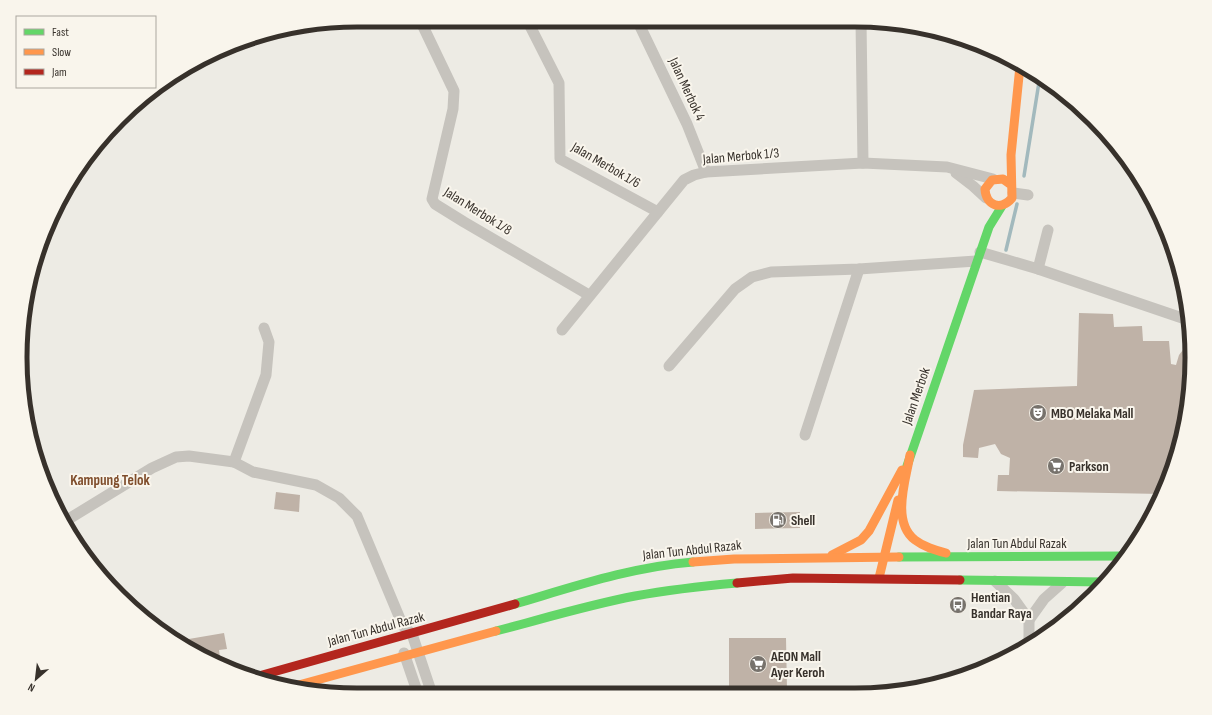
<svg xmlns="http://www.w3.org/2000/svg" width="1212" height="715" font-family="'Sofia Sans Condensed',sans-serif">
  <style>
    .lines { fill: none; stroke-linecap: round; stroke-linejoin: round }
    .stream { stroke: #a2b9bd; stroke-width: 3.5 }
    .building { fill: #bfb2a7 }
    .street { stroke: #c6c3bd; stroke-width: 11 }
    .fast { stroke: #63d668; stroke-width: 9 }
    .slow { stroke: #ff974d; stroke-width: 9 }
    .jam { stroke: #b3261e; stroke-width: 9 }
    .labels { text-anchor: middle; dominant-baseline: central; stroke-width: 4; stroke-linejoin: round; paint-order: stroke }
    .street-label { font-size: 14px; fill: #37312b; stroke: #f9f5ec }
    .poi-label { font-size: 14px; font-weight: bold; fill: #37312b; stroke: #f9f5ec; text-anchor: start }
    .neighbourhood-label { font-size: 15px; font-weight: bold; fill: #7f4d2b; stroke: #f9f5ec }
    .rim { fill: none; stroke: #37312b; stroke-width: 5 }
  </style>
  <rect width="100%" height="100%" fill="#edebe4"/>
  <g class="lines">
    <g class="stream">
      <polyline points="1024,176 1040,76"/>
      <polyline points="1006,250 1017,204"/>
    </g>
  </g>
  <g class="building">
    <polygon points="1079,313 1113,314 1114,327 1142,326 1143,341 1169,341 1171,364 1176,365 1179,355 1186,346 1191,344 1192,358 1185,424 1166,487 1162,494 997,491 998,475 1009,475 1010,458 1001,454 995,444 979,448 978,458 963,457 963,445 974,390 1077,386"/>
    <polygon points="276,492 300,495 299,512 274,509"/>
    <polygon points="800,512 800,528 755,529 755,513"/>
    <polygon points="224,633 227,649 219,650 220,658 213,659 177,641"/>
    <polygon points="729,638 786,638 787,690 794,691 801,694 729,694"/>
  </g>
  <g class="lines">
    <g class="street">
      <polyline points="420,20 454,91 453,109 432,199 435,204 464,222 589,295"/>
      <polyline points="527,20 559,83 560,159 658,212"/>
      <polyline points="637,20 687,124 706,172"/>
      <polyline points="861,21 863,163"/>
      <polyline points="956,173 973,186 986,198"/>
      <polyline points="1013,193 1028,195"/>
      <polyline points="980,252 1038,269 1188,320"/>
      <polyline points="1038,269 1048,230"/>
      <polyline points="562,330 684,180 694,175 706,172 863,163 947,167 993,179"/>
      <polyline points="669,366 735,289 752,277 771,272 859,269 976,261"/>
      <polyline points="805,435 859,269"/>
      <polyline points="234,462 266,375 269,342 264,328"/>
      <polyline points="67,520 152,468 176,457 189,456 234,462 253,472 316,485 339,498 357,516 403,626 412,634 432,694"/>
      <polyline points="995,581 1014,599 1029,620 1029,645"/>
      <polyline points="1029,620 1044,599 1062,583"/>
      <polyline points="404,653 418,694"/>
    </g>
    <g class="fast">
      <polyline points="907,466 989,227 1002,206"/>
      <polyline points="899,557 1125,556"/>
      <polyline points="960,580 1103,582"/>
      <path d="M515 604C573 587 631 567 693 562"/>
      <path d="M496 631C542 619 588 605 635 596 668 590 703 586 737 583"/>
    </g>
    <g class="slow">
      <path d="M1010 184 1003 179 992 180 985 189C986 206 1001 211 1012 198L1011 155 1020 66"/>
      <path d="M910 455C906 479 891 522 915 540 924 547 935 550 946 553"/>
      <polyline points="832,555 861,540 869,531 902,470"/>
      <polyline points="693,562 734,559 899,557"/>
      <polyline points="879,578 898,500"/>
      <polyline points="295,686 496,631"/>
    </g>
    <g class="jam">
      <polyline points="737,583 793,578 960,580"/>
      <polyline points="252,678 515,604"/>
    </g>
  </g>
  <defs>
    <g id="theatre-disc" transform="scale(0.9)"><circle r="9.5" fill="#77726c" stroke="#f9f5ec"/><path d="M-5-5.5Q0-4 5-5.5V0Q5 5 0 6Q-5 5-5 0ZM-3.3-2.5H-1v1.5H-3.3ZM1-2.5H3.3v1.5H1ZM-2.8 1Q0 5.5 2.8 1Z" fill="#fff"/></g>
    <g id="supermarket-disc" transform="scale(0.9)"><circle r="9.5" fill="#77726c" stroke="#f9f5ec"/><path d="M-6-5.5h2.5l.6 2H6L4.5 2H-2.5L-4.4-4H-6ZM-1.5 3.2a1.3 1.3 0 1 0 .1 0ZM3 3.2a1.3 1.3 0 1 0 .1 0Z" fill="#fff"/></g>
    <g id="fuel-disc" transform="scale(0.9)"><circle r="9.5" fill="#77726c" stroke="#f9f5ec"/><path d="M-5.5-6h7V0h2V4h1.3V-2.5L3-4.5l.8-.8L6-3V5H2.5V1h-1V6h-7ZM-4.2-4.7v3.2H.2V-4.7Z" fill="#fff"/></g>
    <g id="bus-disc" transform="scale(0.9)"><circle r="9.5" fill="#77726c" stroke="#f9f5ec"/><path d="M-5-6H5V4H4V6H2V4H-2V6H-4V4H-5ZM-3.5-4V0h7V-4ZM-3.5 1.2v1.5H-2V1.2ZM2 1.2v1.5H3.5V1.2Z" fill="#fff"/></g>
  </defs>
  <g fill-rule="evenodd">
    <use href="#theatre-disc" x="1038" y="413"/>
    <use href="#supermarket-disc" x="1056" y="466"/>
    <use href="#fuel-disc" x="778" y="520"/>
    <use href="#bus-disc" x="958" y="605"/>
    <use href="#supermarket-disc" x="758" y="664"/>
  </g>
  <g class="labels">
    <g class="street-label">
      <text transform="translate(687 89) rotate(65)">Jalan Merbok 4</text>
      <text transform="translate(741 156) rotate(-5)">Jalan Merbok 1/3</text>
      <text transform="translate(606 165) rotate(30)">Jalan Merbok 1/6</text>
      <text transform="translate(478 211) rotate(32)">Jalan Merbok 1/8</text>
      <text transform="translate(916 396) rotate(-71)">Jalan Merbok</text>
      <text x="1017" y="543">Jalan Tun Abdul Razak</text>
      <text transform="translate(692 550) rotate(-6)">Jalan Tun Abdul Razak</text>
      <text transform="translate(376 629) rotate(-15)">Jalan Tun Abdul Razak</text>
    </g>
    <g class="poi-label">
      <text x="1051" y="413">MBO Melaka Mall</text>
      <text x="1069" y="466">Parkson</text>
      <text x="791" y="520">Shell</text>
      <text x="971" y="597">Hentian<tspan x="971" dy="16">Bandar Raya</tspan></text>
      <text x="771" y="656">AEON Mall<tspan x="771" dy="16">Ayer Keroh</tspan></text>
    </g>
    <g class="neighbourhood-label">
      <text x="110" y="480">Kampung Telok</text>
    </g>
  </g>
  <path d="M0 0H1212V715H0ZM357 27H855A330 330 0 0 1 1185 357V358A330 330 0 0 1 855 688H357A330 330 0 0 1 27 358V357A330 330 0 0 1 357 27Z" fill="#f9f5ec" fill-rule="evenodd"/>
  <path class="rim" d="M357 27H855A330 330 0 0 1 1185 357V358A330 330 0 0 1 855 688H357A330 330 0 0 1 27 358V357A330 330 0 0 1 357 27Z"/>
  <rect x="16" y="16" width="140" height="72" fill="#f9f5ec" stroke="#aba79f"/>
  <rect x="24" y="29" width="20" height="6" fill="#63d668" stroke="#aba79f"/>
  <text x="52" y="36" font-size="12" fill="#37312b">Fast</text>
  <rect x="24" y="49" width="20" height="6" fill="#ff974d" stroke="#aba79f"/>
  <text x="52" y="56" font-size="12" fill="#37312b">Slow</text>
  <rect x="24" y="69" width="20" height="6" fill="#b3261e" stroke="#aba79f"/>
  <text x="52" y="76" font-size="12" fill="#37312b">Jam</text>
  <g transform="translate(36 679) rotate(208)" stroke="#f9f5ec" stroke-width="3" paint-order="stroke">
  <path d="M0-3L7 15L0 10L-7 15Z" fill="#37312b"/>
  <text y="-6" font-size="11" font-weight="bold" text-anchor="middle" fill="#37312b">N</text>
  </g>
</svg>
